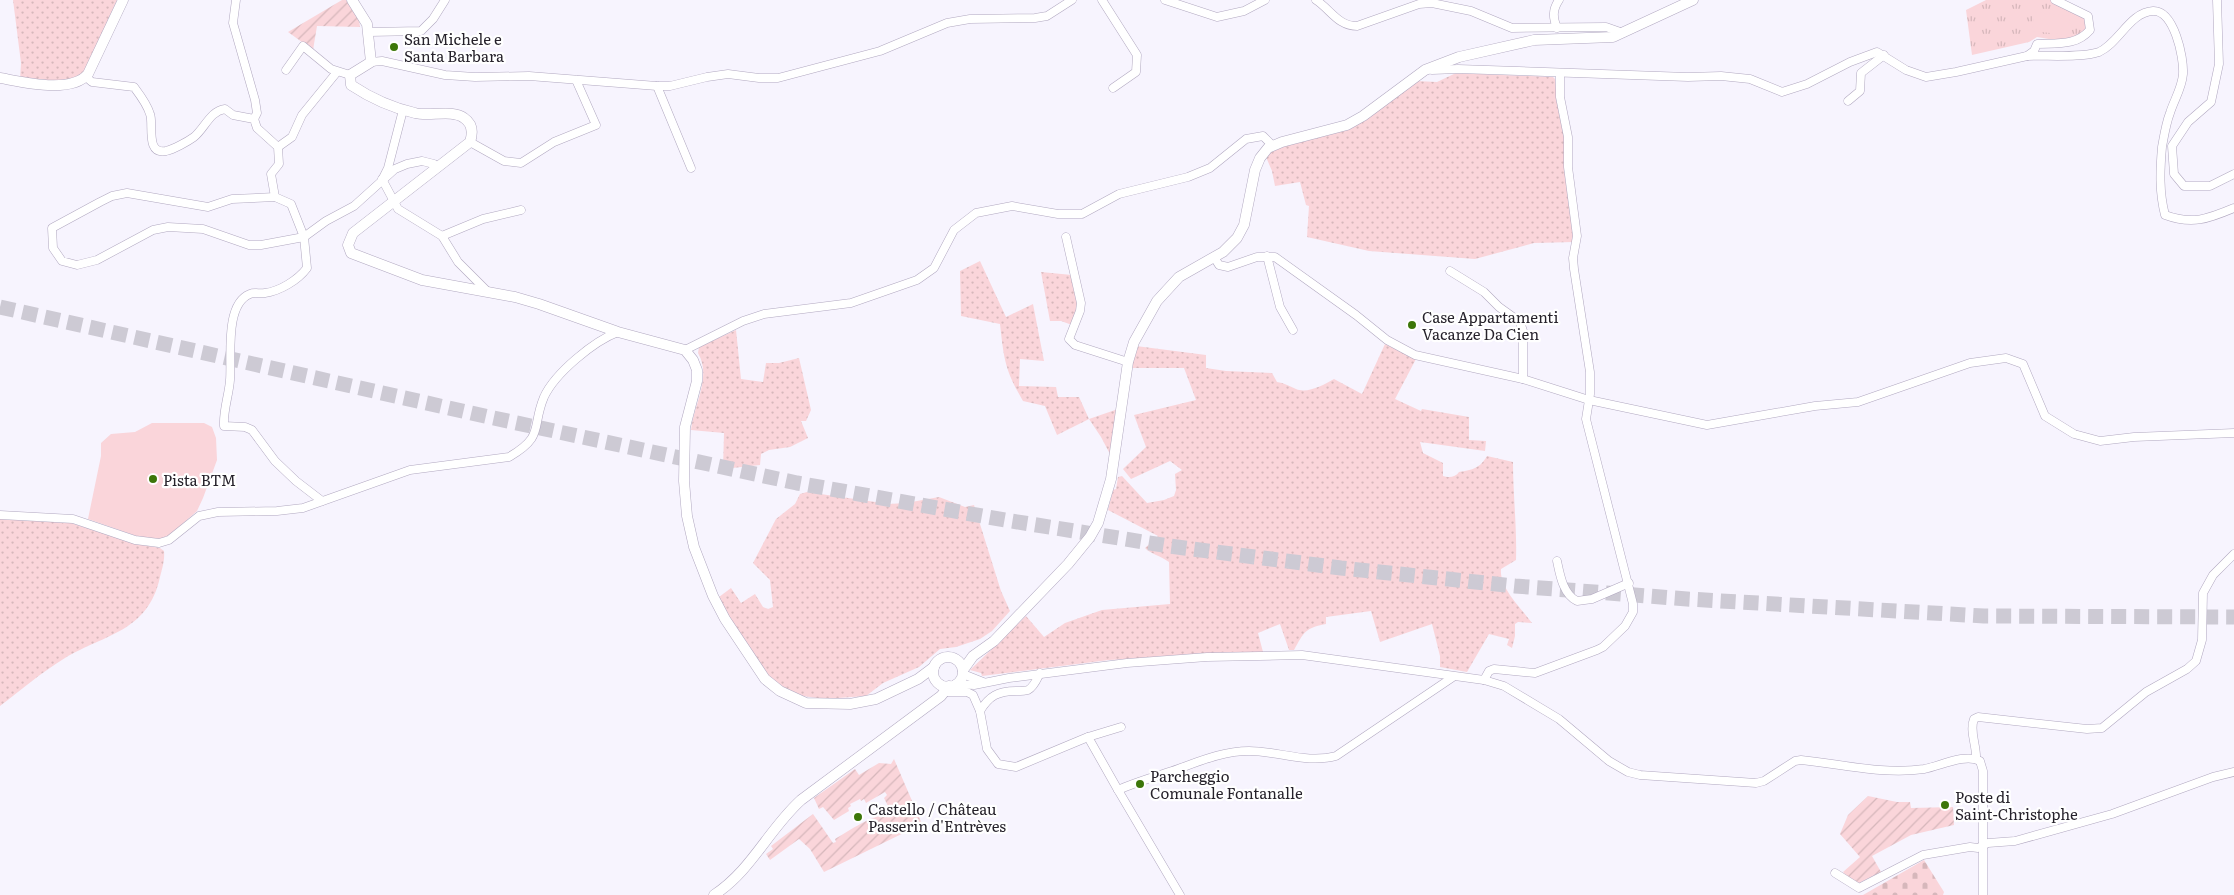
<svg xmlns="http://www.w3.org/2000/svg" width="2234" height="895" font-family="Literata,serif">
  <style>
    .grass { fill: url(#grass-dots) }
    .cemetery { fill: url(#cemetery-stones) }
    .park { fill: url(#park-tufts) }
    .garden { fill: url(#garden-furrows) }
    .pitch { fill: #fad5da }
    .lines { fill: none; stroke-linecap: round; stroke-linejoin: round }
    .motorway-tunnel { stroke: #cdcad4; stroke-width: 15; stroke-dasharray: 15 8; stroke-linecap: butt }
    .minor-casing { stroke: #b1a8c0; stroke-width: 9 }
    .tertiary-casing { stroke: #b1a8c0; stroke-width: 11 }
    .minor { stroke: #fff; stroke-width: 8 }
    .tertiary { stroke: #fff; stroke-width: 10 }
    .poi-dot { fill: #3c7609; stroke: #fff; stroke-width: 2 }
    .labels { text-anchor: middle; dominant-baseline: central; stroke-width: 4.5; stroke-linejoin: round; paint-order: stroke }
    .poi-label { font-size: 15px; fill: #26222b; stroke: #fff; text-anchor: start }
  </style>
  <defs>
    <pattern id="grass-dots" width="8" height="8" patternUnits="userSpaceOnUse" patternTransform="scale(1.25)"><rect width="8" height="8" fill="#fad5da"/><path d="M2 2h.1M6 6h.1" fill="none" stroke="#d6b7bb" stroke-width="1.8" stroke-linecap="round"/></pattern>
    <pattern id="cemetery-stones" width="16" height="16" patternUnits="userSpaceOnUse" patternTransform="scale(1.25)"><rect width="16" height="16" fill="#fad5da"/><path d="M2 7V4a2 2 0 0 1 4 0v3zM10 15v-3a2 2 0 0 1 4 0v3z" fill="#d6b7bb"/></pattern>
    <pattern id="park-tufts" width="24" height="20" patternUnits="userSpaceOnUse" patternTransform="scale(1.25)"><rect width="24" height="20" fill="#fad5da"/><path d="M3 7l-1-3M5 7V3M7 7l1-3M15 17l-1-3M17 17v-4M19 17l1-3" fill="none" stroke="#d6b7bb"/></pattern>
    <pattern id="garden-furrows" width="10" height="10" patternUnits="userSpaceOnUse" patternTransform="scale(1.25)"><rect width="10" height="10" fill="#fad5da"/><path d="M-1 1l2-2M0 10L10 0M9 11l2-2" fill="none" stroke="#d6b7bb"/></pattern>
  </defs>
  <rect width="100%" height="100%" fill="#f7f4fe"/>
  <g class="grass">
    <path d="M13 0H117L85 71C70 86 41 80 20 80L21 63Z"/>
    <polygon points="1456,73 1553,77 1555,79 1557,103 1567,138 1574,242 1534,243 1475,259 1369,251 1307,237 1309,206 1306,205 1300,182 1275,186 1272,171 1266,157 1272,151 1285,145 1348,129 1416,81 1437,82"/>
    <path d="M980 261 1006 317 1033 304 1044 361 1020 359 1019 386 1056 387 1058 397H1079L1089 419 1118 409 1111 456 1101 437 1089 419 1057 435 1045 406 1023 401C1005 370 1004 360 1000 324L961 316 960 271Z"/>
    <polygon points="1041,272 1072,275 1078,305 1072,325 1061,321 1050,321"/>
    <path d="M736 330 741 379 763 382 766 363H779L799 358 811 410 806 421H801L808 438 790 447 769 450 761 454 760 465 723 469 724 433 691 430C694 404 712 377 698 353L699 347Z"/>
    <path d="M1385 344 1416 359 1395 399 1421 411 1422 409 1469 417V440L1486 441 1485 451 1420 442 1423 453 1443 463V476C1449 478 1456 477 1459 472 1473 470 1480 468 1487 456L1513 462C1513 495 1517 527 1516 560L1501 569C1499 588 1522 609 1532 623L1518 622 1515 624V636L1512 648 1507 645 1509 639 1489 634 1467 672 1440 667V656L1432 624 1380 642 1371 611 1326 617V624C1305 628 1304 632 1294 650H1289L1280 624 1258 633 1263 652 1109 660 982 676 981 673 970 670 1026 616 1044 637 1065 623 1102 610 1170 604 1169 562C1161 556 1149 553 1145 548L1158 536 1108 510 1113 490 1116 489 1118 477 1122 476 1147 503 1164 500 1174 496 1176 490 1175 474 1182 470 1170 461 1131 479 1123 469 1146 447 1134 415 1196 400 1184 368H1132L1136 346 1206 355V368L1226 371 1272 373 1277 382C1284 383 1289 386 1296 389 1307 394 1324 385 1334 379L1362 394Z"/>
    <polygon points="807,492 889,504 906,503 939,497 965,507 974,505 1001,591 1010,611 992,631 980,639 956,647 940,649 919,667 883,683 866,696 824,699 803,696 785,688 768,676 727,614 719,597 731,588 741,603 755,594 763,607 768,609 773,607 770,580 753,563 776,519 795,504 800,494"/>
    <path d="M0 519 71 523 137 544 160 548 164 551C165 560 162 569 160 577 148 632 105 634 65 658 42 672 21 690 0 706Z"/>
  </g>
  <polygon class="cemetery" points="1924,860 1944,892 1943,895 1863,895"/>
  <polygon class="park" points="1986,0 2058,0 2088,16 2090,30 2072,43 2037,37 2029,42 1972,55 1966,10"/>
  <g class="garden">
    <polygon points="342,0 346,0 359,19 360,27 317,26 313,50 288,32"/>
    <path d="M894 759 922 824 824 872 810 849 799 839 770 860 766 854 773 849 771 846 813 814 833 843 836 842 835 839C851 830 872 814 889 815L891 812 884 798 887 795 885 792 866 803 864 799 861 801 860 799 850 804 851 806 848 808 849 811 834 820 823 807 819 809 814 798 855 769 859 775 879 763 891 764Z"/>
    <polygon points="1868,796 1897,802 1910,802 1911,808 1953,807 1954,825 1911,835 1872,856 1881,872 1859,883 1848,878 1843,872 1860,857 1840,834 1848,815"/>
  </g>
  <g class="pitch">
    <polygon points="2034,12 2070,16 2068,35 2032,31"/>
    <polygon points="152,423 204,423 212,427 216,438 217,460 203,498 197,511 170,535 157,540 139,537 88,519 101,456 101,443 111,434 135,432"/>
  </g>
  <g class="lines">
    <polyline class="motorway-tunnel" points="0,307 489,417 797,483 1005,520 1169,546 1341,568 1515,586 1687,599 1984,616 2234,617"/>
    <g class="minor-casing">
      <g id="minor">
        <polyline points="236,0 233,23 255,100 257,113 254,119"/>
        <polyline points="1102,0 1137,55 1136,72 1113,88"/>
        <polyline points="1165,0 1217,17 1244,11 1265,0"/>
        <path d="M1316 0C1331 10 1338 26 1357 26L1419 4 1432 3 1471 11 1512 28 1606 27 1623 33"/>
        <polyline points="2217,0 2219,64 2211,102 2188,122 2172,146 2174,174 2184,186 2210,186 2234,174"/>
        <path d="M1557 28C1553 18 1552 10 1559 0"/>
        <polyline points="369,32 421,31 433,19 445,0"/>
        <path d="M2027 56C2045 55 2083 58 2099 52 2119 43 2130 12 2153 11 2174 10 2184 57 2183 74 2182 88 2174 100 2170 113 2166 123 2164 136 2162 147 2160 170 2159 192 2165 215 2192 225 2208 219 2234 208"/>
        <polyline points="371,62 382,61 445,75 475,77 529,76 657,86 670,86 707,77 728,74 759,78 778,78 880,51 947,23 970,19 1035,18 1047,16 1072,0"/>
        <polyline points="286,70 303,46 331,69 350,75"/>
        <path d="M1432 70 1458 69 1688 77 1721 76 1750 79 1782 92 1807 84 1850 62 1877 52 1906 70 1926 77 1956 72 2027 56 2034 51 2037 44C2058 43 2076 46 2090 30L2088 16 2055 0"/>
        <path d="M86 77 92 82 134 87C140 95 147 104 150 114 154 124 145 155 166 151 174 149 187 142 194 137 205 128 210 111 225 109L233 115 254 119 257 128 278 147 279 164 271 174 275 197 291 204 304 237 307 268C298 280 280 291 265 293 260 294 254 292 250 294 224 304 232 359 230 380 229 395 223 410 224 426L245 427 252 430 275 461 296 481 322 501"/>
        <polyline points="657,86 691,168"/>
        <polyline points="1848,101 1860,91 1861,73 1884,55"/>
        <polyline points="470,142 504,161 521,163 554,142 596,125 576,80"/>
        <polyline points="278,147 292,137 302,115 337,72"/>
        <polyline points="383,178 388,168 403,110"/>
        <polyline points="382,179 398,209 442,236 458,262 487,291"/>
        <polyline points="275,197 232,199 208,207 127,193 112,196 100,202 52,228 53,248 62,261 77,265 97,260 153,230 168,227 203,229 249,245 261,245 304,237 326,221 354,206 395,169 407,164 422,161 434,164 437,166"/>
        <polyline points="442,236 483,219 521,210"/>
        <polyline points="1066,237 1081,303 1080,311 1069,339 1075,345 1128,362"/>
        <polyline points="1267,256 1280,307 1293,330"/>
        <polyline points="1214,257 1219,265 1228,267 1257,257 1275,257 1356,315 1387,340 1415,355 1523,379 1589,400 1707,425 1815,406 1858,402 1970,363 2006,358 2023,364 2045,416 2074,434 2100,441 2134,437 2234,433"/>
        <polyline points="1450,271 1484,292 1499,307 1520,322 1523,331 1523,379"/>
        <polyline points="685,350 743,321 764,314 851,303 917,280 934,268 954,230 976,213 1012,206 1058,214 1082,214 1119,194 1188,177 1210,168 1246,139 1263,136 1272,145"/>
        <path d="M0 515 73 519 135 540 159 543 169 540 199 516 218 512 277 511 303 508 410 470 509 457C545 436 531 428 544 397 555 373 594 341 618 332"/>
        <path d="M1557 561C1560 575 1563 594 1577 601L1592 599 1629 583"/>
        <polyline points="963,674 983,682"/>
        <polyline points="1484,680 1489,671 1494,669 1535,673 1597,650 1603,647 1625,626 1633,612 1633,604 1586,419 1590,394 1590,372 1574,269 1573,258 1577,236 1568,167 1568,137 1560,97 1560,73"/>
        <path d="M956 684 974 685 1009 678 1127 663 1207 657 1302 655 1484 680 1504 686 1559 719 1609 761 1628 772 1640 775 1756 783 1764 781 1795 761 1801 760C1841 764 1884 775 1924 769 1940 766 1965 753 1980 761L1983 771V895"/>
        <polyline points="945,692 967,692 973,695 980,711 987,749 998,764 1016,767 1088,737"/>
        <path d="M980 711C989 696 998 691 1016 691 1020 691 1025 691 1028 690 1034 687 1037 679 1040 673"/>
        <path d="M1976 759C1977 746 1969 731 1974 719L1978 717 2087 729 2102 728 2146 692 2187 669 2196 661 2202 640 2203 593 2213 575 2234 554"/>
        <polyline points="1118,790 1088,737 1121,727"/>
        <polyline points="1835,873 1859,888 1923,855 1970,847 1978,848 1988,843 2015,841 2112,814 2213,777 2234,772"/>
        <path d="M1180 895 1118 790C1136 782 1154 777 1172 771 1198 762 1222 751 1249 751 1278 751 1308 764 1336 756L1453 677"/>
      </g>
    </g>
    <g class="tertiary-casing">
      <g id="tertiary">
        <path d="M352 0 367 24 371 62 350 75 351 85C369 97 393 108 415 113 429 117 452 109 464 118 473 124 473 133 470 142L353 233 348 245 351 253 422 280 515 297 539 304 618 332 685 350 693 360 697 370V381L685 427 684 481 687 516 694 547 713 596 725 619 765 679 780 691 806 703 850 704 876 699 918 679 934 667"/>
        <path d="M0 78C23 82 71 94 88 74L123 0"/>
        <circle cx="948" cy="672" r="15"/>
        <polyline points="963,670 973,656 994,641 1068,564 1090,537 1098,523 1111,479 1128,362 1134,342 1157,301 1179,277 1223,252 1237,238 1244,225 1255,170 1260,158 1268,148 1282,142 1347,125 1363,116 1425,70 1459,57 1534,40 1613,37 1693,0"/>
        <path d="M714 895C752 870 768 830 801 800L941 696 949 686"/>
      </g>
    </g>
    <use href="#minor" class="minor"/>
    <use href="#tertiary" class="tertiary"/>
  </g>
  <g class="poi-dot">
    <circle cx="394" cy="47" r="5"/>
    <circle cx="1412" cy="325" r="5"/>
    <circle cx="153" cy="479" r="5"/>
    <circle cx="1140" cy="784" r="5"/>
    <circle cx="1945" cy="805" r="5"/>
    <circle cx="858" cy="817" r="5"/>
  </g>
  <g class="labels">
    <g class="poi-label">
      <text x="404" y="38">San Michele e<tspan x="404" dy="17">Santa Barbara</tspan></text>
      <text x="1422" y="316">Case Appartamenti<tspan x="1422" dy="17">Vacanze Da Cien</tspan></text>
      <text x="163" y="479">Pista BTM</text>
      <text x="1150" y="775">Parcheggio<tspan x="1150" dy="17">Comunale Fontanalle</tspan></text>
      <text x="1955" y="796">Poste di<tspan x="1955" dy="17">Saint-Christophe</tspan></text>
      <text x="868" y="808">Castello / Château<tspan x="868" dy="17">Passerin d'Entrèves</tspan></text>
    </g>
  </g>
</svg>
